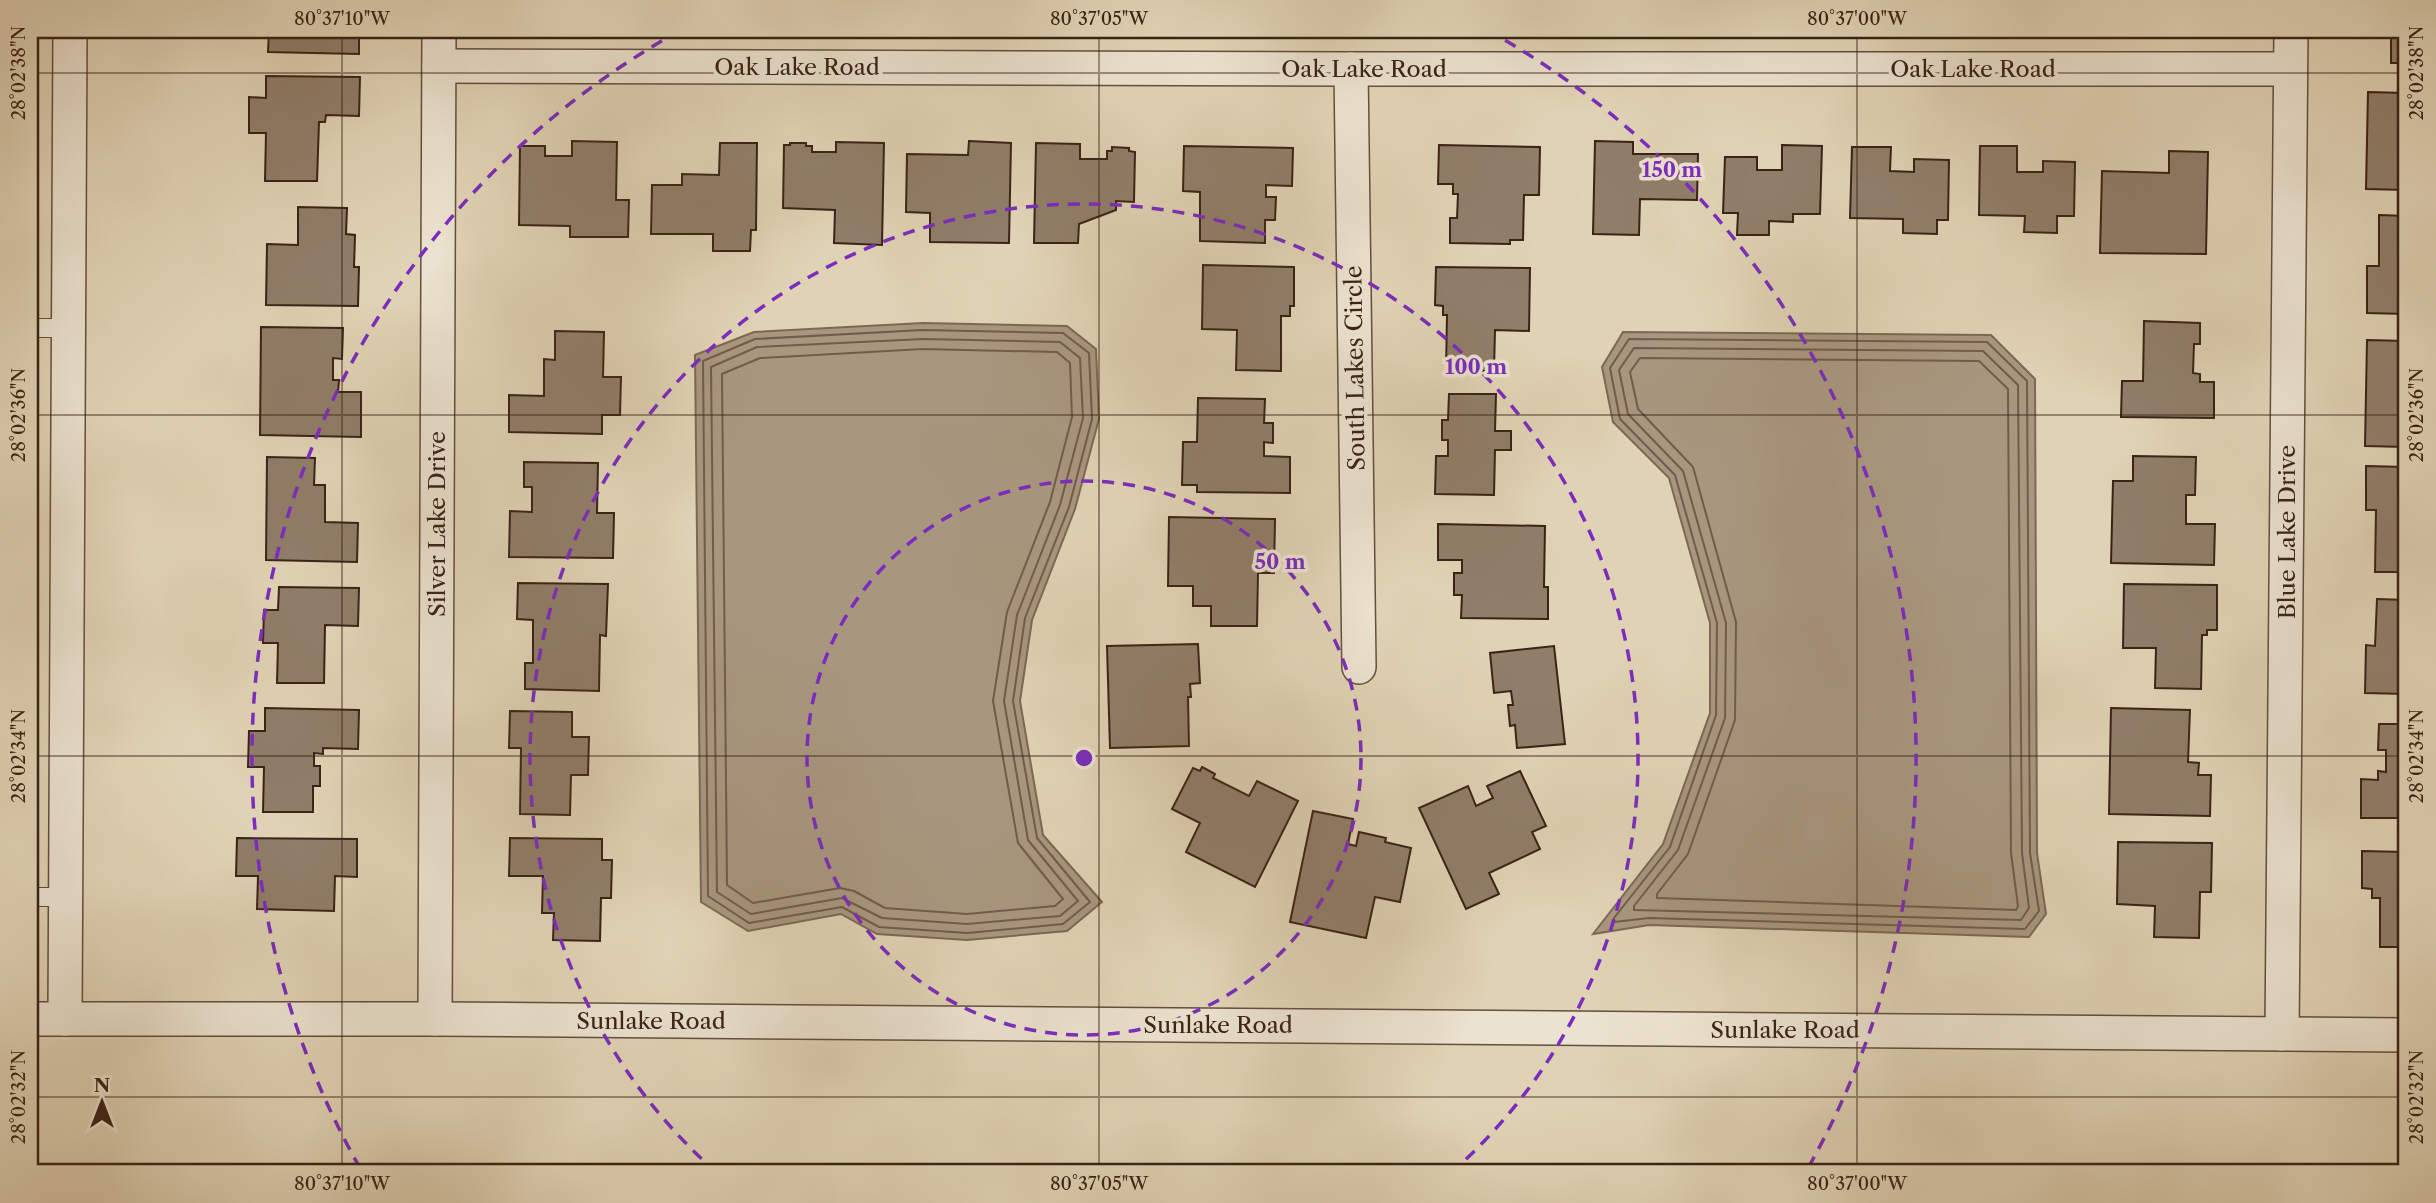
<svg xmlns="http://www.w3.org/2000/svg" width="2436" height="1203" font-family="'Libre Caslon Text',serif">
  <style>
    .water { fill: #a8977f; stroke: #7c6855; stroke-width: 2 }
    .lines { fill: none; stroke-linecap: round; stroke-linejoin: round }
    .shore { stroke: #715c4b; stroke-width: 2 }
    .building { fill: #907e69; stroke: #3a2217; stroke-width: 2 }
    .service-casing { stroke: #644e3e; stroke-width: 20 }
    .minor-casing { stroke: #644e3e; stroke-width: 36 }
    .service { stroke: #ebe2cf; stroke-width: 18 }
    .minor { stroke: #ebe2cf; stroke-width: 33 }
    .ticks { fill: none; stroke: #3a2217; stroke-width: 2; stroke-opacity: 0.45 }
    .ring { fill: none; stroke: #7b2cbf; stroke-width: 3.5; stroke-dasharray: 12 9 }
    .labels { text-anchor: middle; dominant-baseline: central; stroke-width: 7; stroke-linejoin: round; paint-order: stroke }
    .street-label { font-size: 23px; fill: #3a2217; stroke: #ebe2cf }
    .centre { fill: #7b2cbf; stroke: #ebe2cf; stroke-width: 3.5 }
    .ring-label { font-size: 21px; text-anchor: middle; font-weight: bold; fill: #7b2cbf; stroke: #ebe2cf; stroke-width: 7; stroke-linejoin: round; paint-order: stroke }
    .neatline { fill: none; stroke: #3a2217; stroke-width: 2.5 }
    .ticks-label { font-size: 18px; text-anchor: middle; fill: #3a2217 }
  </style>
  <rect width="100%" height="100%" fill="#e0d3b5"/>
  <filter id="stains"><feTurbulence type="fractalNoise" baseFrequency=".00286" numOctaves="4"/><feColorMatrix values="0 0 0 0 .2 0 0 0 0 .09 0 0 0 0 .02 0 0 0 .5 -.17"/></filter>
  <radialGradient id="worn" r=".72"><stop offset=".6" stop-color="#630" stop-opacity="0"/><stop offset="1" stop-color="#630" stop-opacity=".3"/></radialGradient>
  <g class="water">
    <polygon points="923,323 1067,326 1096,349 1099,419 1075,509 1032,620 1020,701 1043,835 1102,902 1067,931 967,940 877,934 841,914 748,931 701,902 695,355 754,332"/>
    <polygon points="1623,332 1991,335 2035,379 2037,853 2046,914 2029,937 1649,925 1593,934 1663,844 1710,713 1710,623 1669,478 1613,422 1602,367"/>
  </g>
  <g class="lines">
    <g class="shore">
      <polygon points="923,330 1063,333 1089,353 1092,419 1069,507 1025,618 1013,701 1037,838 1090,902 1063,924 967,933 879,927 842,907 749,923 708,896 703,361 755,339"/>
      <polygon points="923,339 1060,342 1080,358 1083,418 1060,505 1017,615 1004,701 1028,840 1078,901 1060,916 967,924 882,918 842,898 751,914 717,892 711,367 757,347"/>
      <polygon points="1629,339 1987,342 2027,381 2030,853 2039,911 2025,929 1649,918 1614,922 1614,918 1670,847 1716,715 1717,623 1675,475 1620,419 1610,368"/>
      <polygon points="1634,348 1983,351 2018,385 2022,853 2029,908 2021,920 1634,910 1634,906 1678,850 1725,718 1726,623 1683,471 1628,414 1619,370"/>
      <polygon points="923,349 1057,352 1070,363 1072,417 1050,502 1007,612 993,701 1018,843 1063,899 1055,906 967,914 885,908 854,891 840,888 753,903 727,885 722,374 760,358"/>
      <polygon points="1640,358 1979,361 2008,389 2011,853 2018,906 2016,910 1657,898 1657,894 1688,854 1735,720 1736,622 1693,467 1638,409 1630,372"/>
    </g>
  </g>
  <g class="building">
    <polygon points="269,30 359,30 359,54 268,52"/>
    <rect x="2391" y="30" width="15" height="33"/>
    <polygon points="266,76 360,77 359,116 326,115 325,122 319,122 317,181 265,181 266,133 249,133 249,97 266,98"/>
    <polygon points="2368,92 2406,93 2406,190 2366,189"/>
    <polygon points="572,141 617,142 616,200 629,200 628,237 570,237 570,226 519,225 520,146 545,146 545,156 572,156"/>
    <polygon points="969,141 1011,143 1009,243 930,242 930,213 906,212 907,154 968,155"/>
    <polygon points="1595,141 1633,142 1633,154 1698,154 1697,200 1640,199 1639,235 1593,234"/>
    <polygon points="836,142 884,143 882,245 834,243 835,210 783,208 784,145 790,145 790,143 806,143 806,146 812,146 812,152 836,152"/>
    <polygon points="720,143 757,143 756,230 751,230 750,251 713,251 713,234 651,234 652,185 682,185 682,174 719,175"/>
    <polygon points="1036,143 1080,144 1080,159 1107,159 1107,151 1112,151 1112,147 1129,148 1129,151 1135,152 1134,202 1116,201 1116,210 1079,224 1078,243 1034,243"/>
    <polygon points="1439,145 1540,147 1539,195 1524,195 1523,240 1510,240 1510,244 1450,243 1450,218 1457,218 1458,194 1453,194 1453,184 1438,184"/>
    <polygon points="1782,145 1822,146 1820,214 1793,214 1793,222 1769,221 1769,235 1737,235 1738,213 1723,213 1725,157 1757,157 1757,170 1782,170"/>
    <polygon points="1184,146 1293,148 1292,186 1266,185 1266,197 1276,197 1275,220 1265,220 1265,243 1200,241 1200,192 1183,191"/>
    <polygon points="1980,146 2017,146 2017,172 2043,172 2043,161 2075,162 2074,216 2057,216 2057,233 2024,232 2025,216 1979,215"/>
    <polygon points="1852,147 1891,147 1890,171 1914,172 1914,159 1949,160 1948,220 1937,220 1937,234 1903,233 1903,219 1850,218"/>
    <polygon points="2169,151 2208,152 2206,254 2100,253 2102,171 2169,173"/>
    <polygon points="298,207 347,208 346,234 355,235 354,267 359,267 358,306 266,305 267,244 298,245"/>
    <polygon points="2379,215 2406,216 2406,314 2367,313 2367,266 2379,266"/>
    <polygon points="1203,265 1294,267 1294,306 1290,306 1290,316 1281,316 1281,371 1236,370 1237,330 1202,329"/>
    <polygon points="1436,267 1530,268 1529,331 1495,330 1494,371 1446,370 1447,315 1443,315 1443,306 1435,305"/>
    <polygon points="2144,321 2200,323 2200,344 2194,344 2193,373 2200,374 2200,382 2214,382 2214,418 2121,417 2122,381 2143,381"/>
    <polygon points="261,327 343,328 342,359 333,358 333,380 339,380 338,392 361,392 361,437 260,435"/>
    <polygon points="555,331 604,332 603,377 621,377 620,415 602,415 602,434 509,432 509,395 544,396 544,359 555,360"/>
    <polygon points="2367,340 2406,341 2406,447 2365,446"/>
    <polygon points="1449,394 1496,394 1495,431 1511,431 1511,450 1495,450 1494,495 1435,494 1436,456 1448,456 1448,440 1442,440 1442,420 1448,420"/>
    <polygon points="1198,398 1265,399 1264,423 1273,423 1273,443 1264,442 1264,456 1290,457 1290,493 1197,492 1197,485 1182,485 1183,442 1197,442"/>
    <polygon points="2133,456 2196,457 2195,495 2186,495 2186,524 2215,524 2214,565 2111,563 2113,481 2133,481"/>
    <polygon points="267,457 315,458 314,485 325,485 325,522 358,523 357,562 266,560"/>
    <polygon points="524,462 598,463 597,513 614,513 613,558 509,557 510,511 532,512 532,487 524,487"/>
    <polygon points="2366,466 2406,467 2406,572 2375,572 2376,510 2366,510"/>
    <polygon points="1169,517 1275,519 1274,573 1258,573 1257,626 1211,626 1211,606 1193,606 1193,586 1168,586"/>
    <polygon points="1438,524 1545,526 1544,587 1548,587 1548,619 1461,618 1462,595 1454,595 1454,573 1462,573 1462,560 1438,560"/>
    <polygon points="518,583 608,584 606,636 600,635 599,691 525,689 525,663 533,663 533,620 517,619"/>
    <polygon points="2124,584 2217,585 2217,630 2207,630 2207,635 2202,635 2201,689 2155,688 2156,648 2123,648"/>
    <polygon points="279,587 359,588 358,626 325,625 324,683 277,683 278,643 263,643 264,610 278,610"/>
    <polygon points="2377,599 2406,600 2406,694 2365,693 2366,645 2375,646"/>
    <polygon points="1198,644 1200,683 1190,684 1191,697 1188,697 1189,746 1110,748 1107,646"/>
    <polygon points="1554,646 1565,744 1517,748 1515,725 1510,726 1508,705 1513,705 1511,691 1494,693 1490,653"/>
    <polygon points="265,708 359,710 358,749 323,748 323,754 314,753 314,766 320,766 320,786 313,786 313,812 263,812 264,767 248,767 249,731 265,731"/>
    <polygon points="2111,708 2190,710 2188,762 2199,763 2198,775 2211,775 2210,816 2109,814"/>
    <polygon points="510,711 572,712 572,737 589,737 588,775 571,775 570,815 520,814 521,748 509,748"/>
    <polygon points="2379,724 2406,724 2406,818 2361,818 2361,779 2378,780 2378,771 2386,772 2386,750 2378,750"/>
    <polygon points="1202,767 1215,774 1213,778 1249,796 1257,781 1298,801 1255,887 1186,852 1200,823 1172,809 1193,768 1200,771"/>
    <polygon points="1520,771 1546,826 1532,832 1540,849 1489,873 1499,894 1466,909 1419,808 1468,786 1476,806 1493,798 1487,786"/>
    <polygon points="1313,811 1353,819 1348,844 1356,846 1359,832 1386,838 1385,842 1411,848 1400,902 1375,897 1366,938 1290,922"/>
    <polygon points="237,838 357,839 357,877 335,876 334,911 257,909 258,876 236,876"/>
    <polygon points="510,838 602,839 602,860 612,860 611,898 601,898 600,941 553,940 554,913 542,913 543,876 509,876"/>
    <polygon points="2118,842 2212,843 2211,892 2200,892 2199,938 2154,937 2155,906 2117,904"/>
    <polygon points="2362,851 2406,852 2406,947 2380,947 2380,898 2372,898 2372,889 2362,888"/>
  </g>
  <g class="lines">
    <g class="service-casing">
      <g id="service">
        <polyline points="30,328 68,328"/>
        <polyline points="30,897 66,897"/>
      </g>
    </g>
    <g class="minor-casing">
      <g id="minor">
        <polyline points="439,66 1351,69 2290,69"/>
        <polyline points="1351,69 1359,667"/>
        <polyline points="30,1019 435,1019 2406,1035"/>
        <polyline points="65,1019 70,30"/>
        <polyline points="435,1019 439,30"/>
        <polyline points="2282,1034 2291,30"/>
      </g>
    </g>
    <use href="#service" class="service"/>
    <use href="#minor" class="minor"/>
  </g>
  <path class="ticks" d="M342 30V1173M1099 30V1173M1857 30V1173M30 73H2406M30 415H2406M30 756H2406M30 1097H2406"/>
  <g class="ring">
    <circle cx="1084" cy="758" r="277"/>
    <path d="M717 1173A554 554 0 1 1 1451 1173"/>
    <path d="M360 1168A832 832 0 0 1 681 30M1487 30A832 832 0 0 1 1808 1168"/>
  </g>
  <g class="labels">
    <g class="street-label">
      <text x="797" y="67">Oak Lake Road</text>
      <text x="1364" y="69">Oak Lake Road</text>
      <text x="1973" y="69">Oak Lake Road</text>
      <text transform="translate(1355 368) rotate(-91)">South Lakes Circle</text>
      <text transform="translate(437 524) rotate(-90)">Silver Lake Drive</text>
      <text transform="translate(2287 532) rotate(-90)">Blue Lake Drive</text>
      <text x="651" y="1021">Sunlake Road</text>
      <text x="1218" y="1025">Sunlake Road</text>
      <text x="1785" y="1030">Sunlake Road</text>
    </g>
  </g>
  <circle cx="1084" cy="758" r="10" class="centre"/>
  <g class="ring-label">
    <text x="1672" y="177">150 m</text>
    <text x="1476" y="374">100 m</text>
    <text x="1280" y="569">50 m</text>
  </g>
  <rect width="2436" height="1203" fill="none" stroke="#e0d3b5" stroke-width="77"/>
  <g transform="translate(102 1102)" stroke="#ebe2cf" stroke-width="5" paint-order="stroke">
  <path d="M0-5L12 26L0 18L-12 26Z" fill="#3a2217"/>
  <text y="-10" font-size="19" font-weight="bold" text-anchor="middle" fill="#3a2217">N</text>
  </g>
  <rect x="38" y="38" width="2360" height="1126" class="neatline"/>
  <g class="ticks-label">
    <text x="342" y="25">80°37'10"W</text>
    <text x="1099" y="25">80°37'05"W</text>
    <text x="1857" y="25">80°37'00"W</text>
    <text transform="translate(19 73) rotate(-90)" y="6">28°02'38"N</text>
    <text transform="translate(2417 73) rotate(-90)" y="6">28°02'38"N</text>
    <text transform="translate(19 415) rotate(-90)" y="6">28°02'36"N</text>
    <text transform="translate(2417 415) rotate(-90)" y="6">28°02'36"N</text>
    <text transform="translate(19 756) rotate(-90)" y="6">28°02'34"N</text>
    <text transform="translate(2417 756) rotate(-90)" y="6">28°02'34"N</text>
    <text transform="translate(19 1097) rotate(-90)" y="6">28°02'32"N</text>
    <text transform="translate(2417 1097) rotate(-90)" y="6">28°02'32"N</text>
    <text x="342" y="1190">80°37'10"W</text>
    <text x="1099" y="1190">80°37'05"W</text>
    <text x="1857" y="1190">80°37'00"W</text>
  </g>
  <rect width="100%" height="100%" filter="url(#stains)"/>
  <rect width="100%" height="100%" fill="url(#worn)"/>
</svg>
